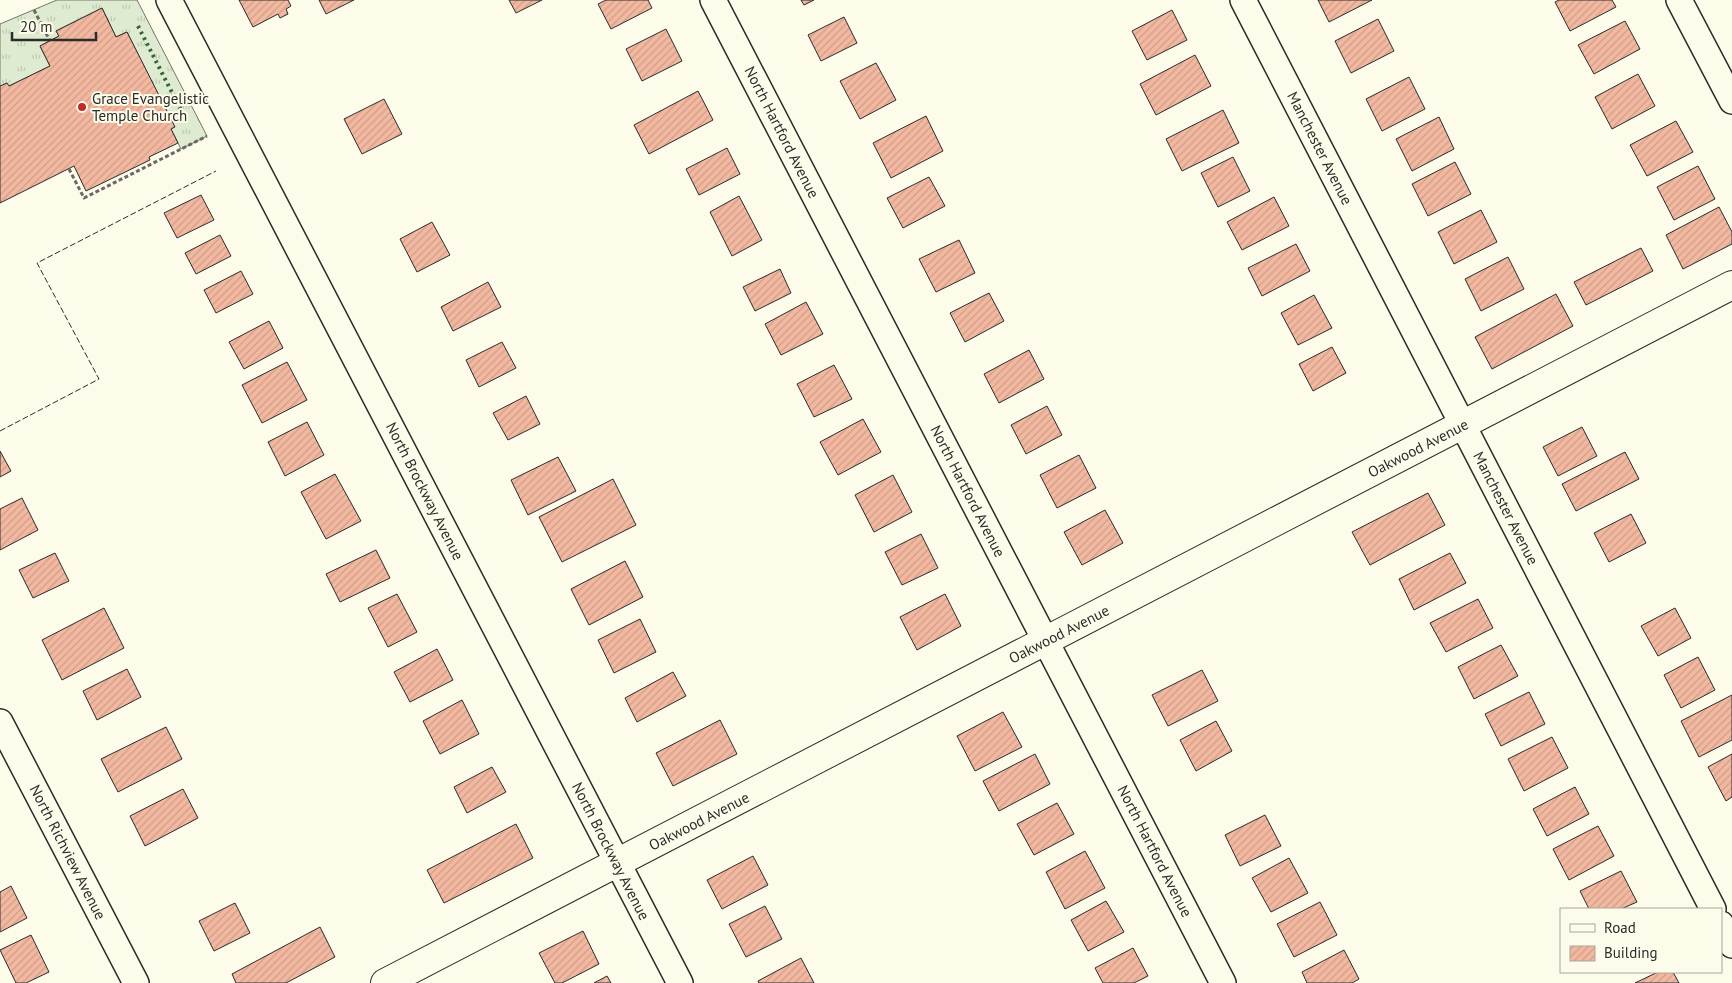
<svg xmlns="http://www.w3.org/2000/svg" width="1732" height="983" font-family="'PT Sans',sans-serif">
  <style>
    .grass { fill: url(#grass-tufts); stroke: #74746e }
    .building { fill: url(#building-hatch); stroke: #2b2b2b }
    .lines { fill: none; stroke-linecap: round; stroke-linejoin: round }
    .street-casing { stroke: #2b2b2b; stroke-width: 28 }
    .secondary-casing { stroke: #2b2b2b; stroke-width: 30 }
    .path { stroke: #6a6964; stroke-width: 3; stroke-dasharray: 4 2.5; stroke-linecap: butt }
    .street { stroke: #fdfbea; stroke-width: 25 }
    .secondary { stroke: #fdfbea; stroke-width: 28 }
    .hedge { stroke: #34623c; stroke-width: 4; stroke-dasharray: 2.5 4; stroke-linecap: butt }
    .fence { stroke: #2b2b2b; stroke-width: 1; stroke-dasharray: 6 2.5; stroke-linecap: butt }
    .poi-dot { fill: #c62828; stroke: #fdfbea; stroke-width: 2 }
    .labels { text-anchor: middle; dominant-baseline: central; stroke-width: 4; stroke-linejoin: round; paint-order: stroke }
    .poi-label { font-size: 15px; fill: #2b2b2b; stroke: #fdfbea; text-anchor: start }
    .street-label { font-size: 15px; fill: #2b2b2b; stroke: #fdfbea }
  </style>
  <defs>
    <pattern id="grass-tufts" width="24" height="20" patternUnits="userSpaceOnUse" patternTransform="scale(1.25)"><rect width="24" height="20" fill="#deebd1"/><path d="M3 7l-1-3M5 7V3M7 7l1-3M15 17l-1-3M17 17v-4M19 17l1-3" fill="none" stroke="#bfcab4"/></pattern>
    <pattern id="building-hatch" width="6" height="6" patternUnits="userSpaceOnUse" patternTransform="scale(1.25)"><rect width="6" height="6" fill="#f2b8a0"/><path d="M-1 1l2-2M0 6l6-6M5 7l2-2" fill="none" stroke="#d09e8a"/></pattern>
  </defs>
  <rect width="100%" height="100%" fill="#fdfbea"/>
  <polygon class="grass" points="57,0 137,0 207,136 181,149 171,129 174,127 127,32 116,37 102,8 56,31 59,36 40,46 50,66 9,86 0,86 0,24"/>
  <g class="building">
    <polygon points="239,0 288,0 291,6 286,9 288,14 280,18 278,14 253,27"/>
    <polygon points="319,0 354,0 326,14"/>
    <polygon points="509,0 542,0 516,13"/>
    <polygon points="606,0 648,0 652,8 611,29 598,4"/>
    <polygon points="801,0 814,0 804,5"/>
    <polygon points="1318,0 1372,0 1329,22"/>
    <polygon points="1559,0 1612,0 1616,7 1570,31 1555,2"/>
    <polygon points="102,8 116,37 127,32 175,127 171,129 178,143 149,157 150,160 86,191 74,166 0,203 0,86 7,83 9,86 50,66 40,46 59,36 56,31"/>
    <polygon points="1172,10 1187,40 1147,60 1132,31"/>
    <polygon points="844,17 857,43 821,61 808,35"/>
    <polygon points="1378,19 1394,51 1351,73 1335,41"/>
    <polygon points="1625,21 1640,49 1594,74 1578,45"/>
    <polygon points="666,29 682,61 642,81 626,49"/>
    <polygon points="1195,55 1211,86 1156,115 1140,84"/>
    <polygon points="876,63 896,100 860,119 840,81"/>
    <polygon points="1638,74 1655,106 1612,129 1595,97"/>
    <polygon points="1409,77 1425,109 1382,131 1366,99"/>
    <polygon points="698,91 713,120 649,154 634,125"/>
    <polygon points="384,99 402,134 362,154 344,119"/>
    <polygon points="1223,110 1239,143 1182,171 1166,139"/>
    <polygon points="926,116 943,151 891,178 873,143"/>
    <polygon points="1439,117 1454,149 1412,171 1396,139"/>
    <polygon points="1676,121 1693,152 1647,176 1630,145"/>
    <polygon points="727,148 740,174 699,195 686,169"/>
    <polygon points="1233,157 1250,191 1218,207 1201,173"/>
    <polygon points="1455,162 1471,194 1428,216 1412,184"/>
    <polygon points="1698,166 1715,199 1674,220 1657,187"/>
    <polygon points="929,177 945,206 903,228 887,198"/>
    <polygon points="201,195 214,220 177,238 164,213"/>
    <polygon points="739,196 762,240 732,256 710,212"/>
    <polygon points="1274,197 1289,226 1242,250 1227,222"/>
    <polygon points="1719,207 1732,232 1732,244 1683,269 1666,235"/>
    <polygon points="1481,210 1497,242 1454,264 1438,232"/>
    <polygon points="432,222 450,255 417,272 400,239"/>
    <polygon points="220,235 231,256 196,274 185,253"/>
    <polygon points="959,240 975,273 936,292 919,259"/>
    <polygon points="1296,244 1310,271 1262,296 1248,268"/>
    <polygon points="1641,248 1653,271 1586,305 1574,282"/>
    <polygon points="1508,257 1524,289 1481,311 1465,279"/>
    <polygon points="780,269 791,293 755,311 743,287"/>
    <polygon points="241,271 253,294 216,313 204,290"/>
    <polygon points="488,282 501,307 453,331 441,307"/>
    <polygon points="989,293 1004,321 965,342 950,313"/>
    <polygon points="1556,294 1573,326 1492,369 1475,337"/>
    <polygon points="1314,295 1332,328 1298,345 1281,313"/>
    <polygon points="806,302 823,334 781,355 765,324"/>
    <polygon points="269,321 283,348 244,369 229,342"/>
    <polygon points="502,342 516,368 479,387 466,360"/>
    <polygon points="1332,347 1346,373 1313,391 1299,364"/>
    <polygon points="1029,350 1044,379 999,403 984,374"/>
    <polygon points="287,362 307,400 262,423 242,385"/>
    <polygon points="834,365 852,399 814,417 797,384"/>
    <polygon points="526,396 540,424 508,440 493,413"/>
    <polygon points="1047,406 1062,435 1026,454 1011,425"/>
    <polygon points="863,419 881,452 838,475 820,442"/>
    <polygon points="307,422 324,455 285,476 268,442"/>
    <polygon points="1582,427 1597,456 1558,476 1543,447"/>
    <polygon points="0,451 11,471 0,477"/>
    <polygon points="1625,452 1639,479 1576,511 1562,484"/>
    <polygon points="1079,455 1096,488 1057,508 1040,475"/>
    <polygon points="558,457 576,491 528,515 511,480"/>
    <polygon points="335,474 361,521 326,539 301,492"/>
    <polygon points="893,475 912,512 874,532 855,495"/>
    <polygon points="613,479 636,525 562,562 539,517"/>
    <polygon points="1428,493 1445,525 1370,565 1352,532"/>
    <polygon points="22,498 38,530 0,550 0,509"/>
    <polygon points="1105,510 1123,543 1082,565 1064,532"/>
    <polygon points="1631,514 1646,543 1609,562 1594,533"/>
    <polygon points="921,534 938,568 902,585 885,552"/>
    <polygon points="376,550 390,578 340,602 326,574"/>
    <polygon points="55,553 69,581 33,598 19,570"/>
    <polygon points="1450,553 1466,583 1414,610 1399,579"/>
    <polygon points="625,561 643,597 589,625 571,589"/>
    <polygon points="397,594 417,632 388,647 368,608"/>
    <polygon points="945,594 961,626 917,650 900,617"/>
    <polygon points="1478,599 1493,628 1446,652 1430,623"/>
    <polygon points="104,608 124,648 62,680 42,640"/>
    <polygon points="1675,608 1691,638 1658,656 1641,626"/>
    <polygon points="640,619 656,652 614,673 598,640"/>
    <polygon points="1501,645 1518,676 1474,699 1458,667"/>
    <polygon points="437,649 453,680 410,702 394,672"/>
    <polygon points="1698,657 1715,690 1681,708 1664,675"/>
    <polygon points="127,669 141,697 97,720 83,691"/>
    <polygon points="1202,670 1218,701 1168,726 1152,695"/>
    <polygon points="673,672 686,696 637,722 625,698"/>
    <polygon points="1529,692 1545,724 1501,746 1485,714"/>
    <polygon points="1732,695 1732,740 1699,757 1681,721"/>
    <polygon points="462,700 479,734 440,754 423,721"/>
    <polygon points="1003,712 1022,747 975,771 957,736"/>
    <polygon points="720,720 737,754 673,786 656,753"/>
    <polygon points="1216,721 1232,751 1196,771 1180,740"/>
    <polygon points="166,727 182,759 118,792 101,759"/>
    <polygon points="1552,737 1568,768 1524,791 1508,759"/>
    <polygon points="1035,754 1050,784 999,811 983,781"/>
    <polygon points="1732,754 1732,797 1726,801 1708,767"/>
    <polygon points="492,767 506,792 467,813 454,787"/>
    <polygon points="1575,787 1589,814 1547,836 1533,809"/>
    <polygon points="183,789 198,818 145,846 130,816"/>
    <polygon points="1057,803 1074,834 1034,855 1017,824"/>
    <polygon points="1265,815 1281,846 1240,866 1225,835"/>
    <polygon points="516,824 533,858 444,903 427,870"/>
    <polygon points="1598,826 1614,856 1569,880 1553,849"/>
    <polygon points="1085,851 1105,888 1065,909 1046,872"/>
    <polygon points="753,856 768,885 722,909 707,880"/>
    <polygon points="1289,858 1308,893 1271,912 1252,878"/>
    <polygon points="1621,871 1637,902 1621,909 1589,909 1580,891"/>
    <polygon points="11,886 27,918 0,932 0,892"/>
    <polygon points="1106,901 1124,932 1088,951 1071,920"/>
    <polygon points="1320,902 1337,935 1294,957 1277,924"/>
    <polygon points="235,903 250,933 214,951 199,921"/>
    <polygon points="765,906 782,939 746,957 729,924"/>
    <polygon points="320,927 335,957 286,983 236,983 232,974"/>
    <polygon points="583,931 599,964 562,983 555,983 539,953"/>
    <polygon points="31,935 49,972 26,983 16,983 0,950"/>
    <polygon points="1133,948 1148,976 1134,983 1103,983 1095,968"/>
    <polygon points="1344,950 1359,979 1352,983 1307,983 1302,972"/>
    <polygon points="801,958 814,983 759,983 758,981"/>
    <polygon points="1658,972 1673,972 1679,983 1635,983"/>
    <polygon points="607,976 611,983 594,983"/>
  </g>
  <g class="lines">
    <g class="street-casing">
      <g id="street">
        <polyline points="169,0 680,983"/>
        <polyline points="713,0 1223,983"/>
        <polyline points="1243,0 1713,909"/>
        <polyline points="1679,0 1732,101"/>
        <polyline points="0,722 136,983"/>
        <polyline points="1721,924 1732,945"/>
      </g>
    </g>
    <g class="secondary-casing">
      <polyline id="secondary" points="385,983 1732,285"/>
    </g>
    <g class="path">
      <polyline points="34,10 50,41"/>
      <polyline points="69,169 84,198 207,136"/>
    </g>
    <use href="#street" class="street"/>
    <use href="#secondary" class="secondary"/>
    <polyline class="hedge" points="138,26 186,120"/>
    <polyline class="fence" points="0,431 99,379 37,263 216,171"/>
  </g>
  <circle class="poi-dot" cx="82" cy="107" r="5"/>
  <g class="labels">
    <g class="poi-label">
      <text x="92" y="98">Grace Evangelistic<tspan x="92" dy="17">Temple Church</tspan></text>
    </g>
    <g class="street-label">
      <text transform="translate(782 132) rotate(63)">North Hartford Avenue</text>
      <text transform="translate(1320 148) rotate(63)">Manchester Avenue</text>
      <text transform="translate(1418 448) rotate(-27)">Oakwood Avenue</text>
      <text transform="translate(425 491) rotate(63)">North Brockway Avenue</text>
      <text transform="translate(968 491) rotate(63)">North Hartford Avenue</text>
      <text transform="translate(1506 508) rotate(63)">Manchester Avenue</text>
      <text transform="translate(1059 634) rotate(-27)">Oakwood Avenue</text>
      <text transform="translate(699 821) rotate(-27)">Oakwood Avenue</text>
      <text transform="translate(611 851) rotate(63)">North Brockway Avenue</text>
      <text transform="translate(1155 851) rotate(63)">North Hartford Avenue</text>
      <text transform="translate(68 852) rotate(63)">North Richview Avenue</text>
    </g>
  </g>
  <rect x="1560" y="908" width="162" height="65" fill="#fdfbea" stroke="#a9a89e"/>
  <rect x="1570" y="924" width="25" height="8" fill="#fdfbea" stroke="#a9a89e"/>
  <text x="1604" y="933" font-size="15" fill="#2b2b2b">Road</text>
  <rect x="1570" y="946" width="25" height="15" fill="url(#building-hatch)" stroke="#a9a89e"/>
  <text x="1604" y="958" font-size="15" fill="#2b2b2b">Building</text>
  <path d="M12 32v8h84v-8" fill="none" stroke="#2b2b2b" stroke-width="2.5"/>
  <text x="20" y="32" font-size="15" fill="#2b2b2b" stroke="#fdfbea" stroke-width="4" paint-order="stroke">20 m</text>
</svg>
